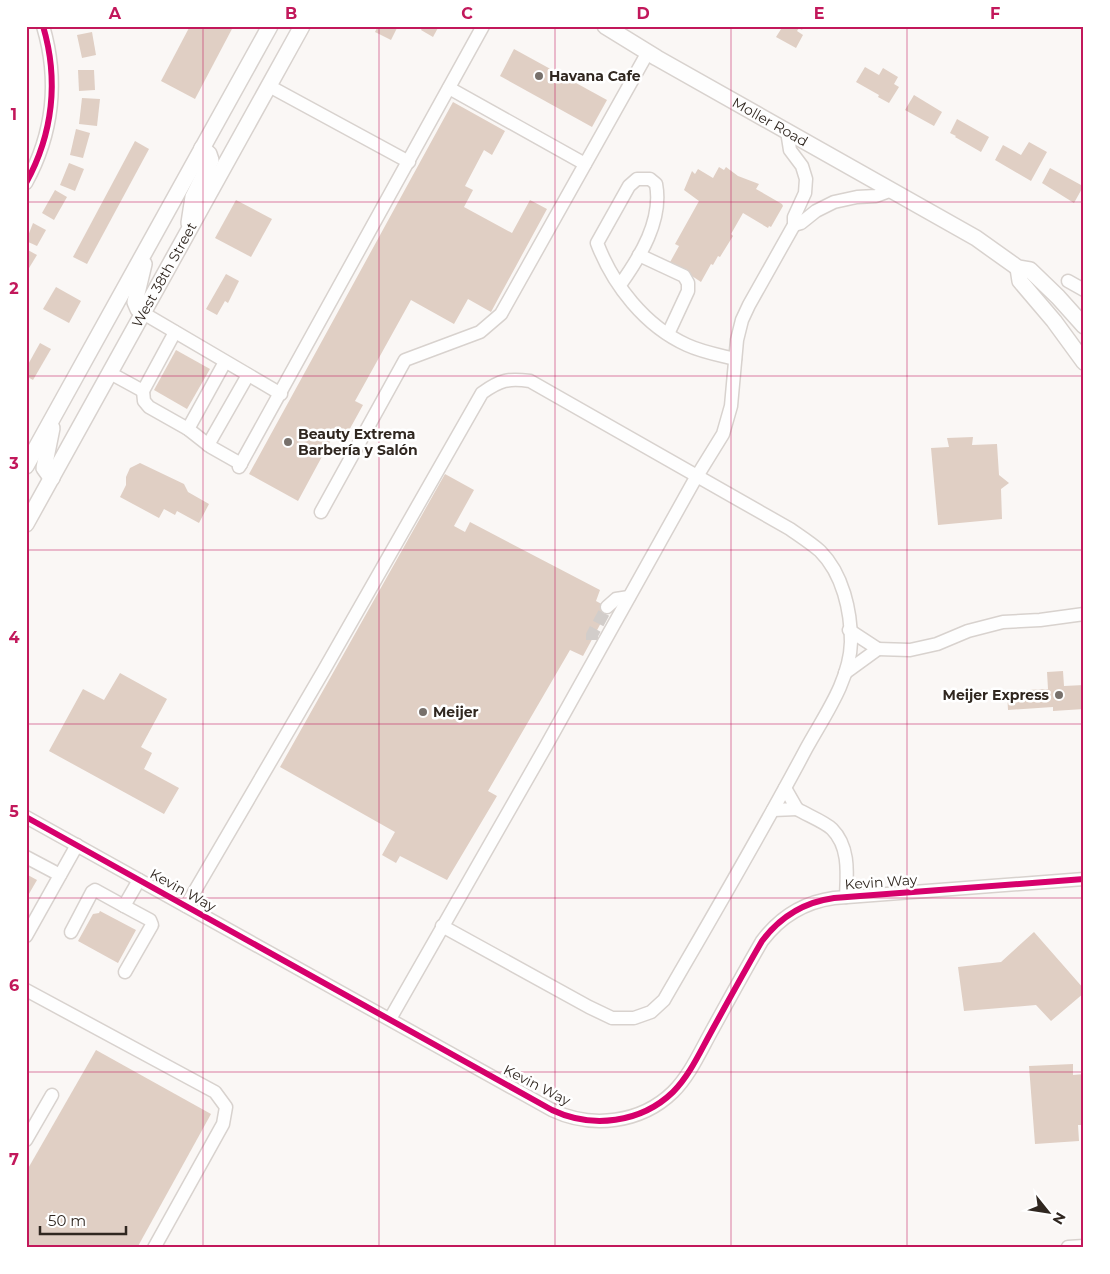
<svg xmlns="http://www.w3.org/2000/svg" width="1110" height="1274" font-family="Montserrat,sans-serif">
  <style>
    .building { fill: #e0cfc4 }
    .lines { fill: none; stroke-linecap: round; stroke-linejoin: round }
    .minor-tunnel { stroke: #d2cdca; stroke-width: 12; stroke-dasharray: 12 6; stroke-linecap: butt }
    .minor-casing { stroke: #d8d2ce; stroke-width: 15 }
    .major-casing { stroke: #d8d2ce; stroke-width: 18 }
    .minor { stroke: #fefefe; stroke-width: 12 }
    .major { stroke: #fefefe; stroke-width: 15 }
    .cycleway-casing { stroke: #fff; stroke-width: 9 }
    .cycleway { stroke: #d6006c; stroke-width: 6 }
    .grid { fill: none; stroke: #c2185b; stroke-width: 1; stroke-opacity: 0.55 }
    .poi-dot { fill: #77706b; stroke: #fff; stroke-width: 2 }
    .labels { text-anchor: middle; dominant-baseline: central; stroke-width: 5; stroke-linejoin: round; paint-order: stroke }
    .poi-label { font-size: 14px; font-weight: bold; fill: #302720; stroke: #fff; text-anchor: start }
    .street-label { font-size: 14px; fill: #302720; stroke: #fff }
    .neatline { fill: none; stroke: #c2185b; stroke-width: 2 }
    .grid-label { font-size: 16px; text-anchor: middle; font-weight: bold; fill: #c2185b }
  </style>
  <rect width="100%" height="100%" fill="#faf7f5"/>
  <g class="building">
    <polygon points="190,26 233,27 195,99 161,81"/>
    <polygon points="378,26 398,26 391,40 375,32"/>
    <polygon points="423,26 439,26 433,37 421,30"/>
    <polygon points="783,26 804,26 802,30 799,28 797,31 803,35 796,48 776,37"/>
    <polygon points="92,32 96,55 82,58 77,35"/>
    <polygon points="514,49 607,100 592,127 500,76"/>
    <polygon points="865,67 879,75 883,68 898,77 894,84 899,87 889,103 878,97 879,95 856,82"/>
    <polygon points="78,70 94,70 95,90 79,91"/>
    <polygon points="914,95 942,112 934,126 905,110"/>
    <polygon points="82,98 100,99 97,126 79,124"/>
    <polygon points="453,102 505,131 492,155 484,150 465,186 473,190 464,207 512,233 530,200 547,209 491,312 468,299 454,324 411,300 355,401 363,405 342,443 332,438 298,501 249,474"/>
    <polygon points="957,119 989,137 981,152 955,137 956,136 950,133"/>
    <polygon points="76,129 90,133 83,158 70,155"/>
    <polygon points="135,141 149,149 87,264 73,257"/>
    <polygon points="1029,142 1047,152 1031,181 995,160 1003,145 1021,155"/>
    <polygon points="69,163 84,169 75,191 60,185"/>
    <polygon points="719,167 724,170 726,167 738,176 759,184 756,189 782,204 783,206 771,227 769,226 768,228 743,213 731,234 733,236 720,257 718,256 713,265 711,264 701,282 683,270 669,264 679,246 675,244 699,201 684,190 692,171 695,174 698,169 713,178"/>
    <polygon points="1050,168 1081,185 1084,181 1084,185 1074,203 1042,183"/>
    <polygon points="55,190 67,197 54,220 42,213"/>
    <polygon points="236,200 272,219 251,257 215,238"/>
    <polygon points="33,223 46,230 37,246 26,241"/>
    <polygon points="26,249 37,255 26,273"/>
    <polygon points="226,274 239,281 228,303 225,301 217,315 206,309"/>
    <polygon points="56,287 81,301 69,323 43,309"/>
    <polygon points="40,343 51,349 33,380 26,376 26,368"/>
    <polygon points="176,350 210,369 187,409 154,390"/>
    <polygon points="973,437 972,445 997,444 999,475 1009,483 1001,489 1002,519 938,525 931,448 949,447 947,438"/>
    <polygon points="140,463 184,484 188,492 209,504 199,523 177,511 175,515 164,509 159,518 120,497 126,485 126,477 130,468"/>
    <polygon points="445,474 474,490 454,526 465,532 470,522 600,590 596,601 609,608 583,656 570,650 488,791 497,796 447,880 400,856 396,863 382,855 395,832 280,767"/>
    <polygon points="1063,671 1064,686 1084,685 1084,709 1053,711 1053,707 1008,710 1007,691 1048,689 1047,672"/>
    <polygon points="120,673 167,699 141,747 152,753 144,769 179,788 164,814 49,751 83,689 104,700"/>
    <polygon points="26,874 37,880 26,899"/>
    <polygon points="100,911 136,930 118,963 78,941 93,914 99,913"/>
    <polygon points="1034,932 1084,989 1084,993 1051,1021 1036,1005 964,1011 958,967 1001,962"/>
    <polygon points="96,1050 211,1114 137,1248 26,1248 26,1172"/>
    <polygon points="1073,1064 1073,1075 1084,1074 1084,1125 1078,1125 1079,1141 1035,1144 1029,1066"/>
  </g>
  <g class="lines">
    <polyline class="minor-tunnel" points="592,640 592,635 607,607"/>
    <g class="minor-casing">
      <g id="minor">
        <polyline points="269,86 409,162"/>
        <polyline points="449,88 585,164"/>
        <path d="M26 183C53 134 59 80 43 26"/>
        <polyline points="794,225 801,223 816,211 834,202 857,197 876,196 892,190"/>
        <polyline points="639,255 684,276 688,283 688,291 668,334"/>
        <polyline points="1068,281 1084,290"/>
        <path d="M620 285C640 257 663 220 656 184L650 179H637L629 186 597 243C613 285 645 326 687 345 702 352 719 355 735 359"/>
        <polyline points="143,313 281,394"/>
        <polyline points="110,373 143,391 175,332"/>
        <polyline points="143,391 144,401 149,407 188,429 211,447 241,464"/>
        <polyline points="188,429 225,362"/>
        <polyline points="208,445 248,375"/>
        <polyline points="239,467 483,26"/>
        <polyline points="321,512 405,360 480,332 501,314 648,52"/>
        <polyline points="607,607 616,599 629,597"/>
        <polyline points="878,649 910,650 937,644 968,631 1003,622 1040,620 1084,614"/>
        <polyline points="845,673 878,649 849,630"/>
        <path d="M797 809C807 815 825 822 832 829 850 847 847 874 846 897"/>
        <polyline points="773,810 797,809 785,788"/>
        <path d="M26 817 552 1110C592 1129 641 1123 673 1092 689 1076 699 1054 710 1034 727 1003 744 972 762 941 780 917 805 902 834 898L1084 879"/>
        <polyline points="26,857 60,875"/>
        <polyline points="124,906 150,920 152,925 125,972"/>
        <path d="M186 906 324 670 482 393C500 380 508 378 530 381L790 529C800 536 811 543 820 551 843 574 851 611 851 642 850 681 824 716 806 749 761 834 712 917 664 1000L651 1012 634 1018H612L589 1007 442 926"/>
        <polyline points="71,932 92,892 95,890 124,906 139,880"/>
        <polyline points="26,936 77,845"/>
        <polyline points="26,990 215,1092 226,1107 223,1124 154,1248"/>
        <polyline points="390,1019 546,746 694,481 723,434 731,406 737,340 742,320 749,305 794,225 794,217 805,193 806,179 802,166 790,150 787,131"/>
        <polyline points="26,1140 52,1095"/>
        <polyline points="1068,1247 1084,1246"/>
      </g>
    </g>
    <g class="major-casing">
      <g id="major">
        <path id="s1" d="M605 26 657 58 976 238 1018 268 1030 270 1058 297 1084 326"/>
        <polyline points="189,223 193,197 211,160 209,154 202,148"/>
        <polyline points="1018,268 1020,281 1054,321 1084,362"/>
        <polyline points="143,313 138,309 135,302 144,264"/>
        <polyline points="52,428 44,468 49,475 52,478"/>
        <polyline points="26,466 270,26"/>
        <path id="s2" d="M26 524 302 26"/>
      </g>
    </g>
    <use href="#minor" class="minor"/>
    <use href="#major" class="major"/>
    <g class="cycleway-casing">
      <g id="cycleway">
        <path d="M26 183C53 134 59 80 43 26"/>
        <path d="M26 817 552 1110C592 1129 641 1123 673 1092 689 1076 699 1054 710 1034 727 1003 744 972 762 941 780 917 805 902 834 898L1084 879"/>
      </g>
    </g>
    <use href="#cycleway" class="cycleway"/>
  </g>
  <path class="grid" d="M203 26V1248M379 26V1248M555 26V1248M731 26V1248M907 26V1248M26 202H1084M26 376H1084M26 550H1084M26 724H1084M26 898H1084M26 1072H1084"/>
  <g class="poi-dot">
    <circle cx="539" cy="76" r="5"/>
    <circle cx="288" cy="442" r="5"/>
    <circle cx="1059" cy="695" r="5"/>
    <circle cx="423" cy="712" r="5"/>
  </g>
  <g class="labels">
    <g class="poi-label">
      <text x="549" y="76">Havana Cafe</text>
      <text x="298" y="434">Beauty Extrema<tspan x="298" dy="16">Barbería y Salón</tspan></text>
      <text x="1049" y="695" text-anchor="end">Meijer Express</text>
      <text x="433" y="712">Meijer</text>
    </g>
    <g class="street-label">
      <text stroke="none"><textPath href="#s1" startOffset="191">Moller Road</textPath></text>
      <text stroke="none"><textPath href="#s2" startOffset="285">West 38th Street</textPath></text>
      <text transform="translate(881 882) rotate(-4)">Kevin Way</text>
      <text transform="translate(183 890) rotate(29)">Kevin Way</text>
      <text transform="translate(537 1085) rotate(27)">Kevin Way</text>
    </g>
  </g>
  <rect width="1110" height="1274" fill="none" stroke="#ffffff" stroke-width="55"/>
  <g transform="translate(1048 1212) rotate(120)" stroke="#ffffff" stroke-width="4" paint-order="stroke">
  <path d="M0-4L9 19L0 12L-9 19Z" fill="#302720"/>
  <text y="-8" font-size="14" font-weight="bold" text-anchor="middle" fill="#302720">N</text>
  </g>
  <path d="M40 1226v8h86v-8" fill="none" stroke="#302720" stroke-width="2.5"/>
  <text x="48" y="1226" font-size="15" fill="#302720" stroke="#ffffff" stroke-width="4" paint-order="stroke">50 m</text>
  <rect x="28" y="28" width="1054" height="1218" class="neatline"/>
  <g class="grid-label">
    <text x="115" y="19">A</text>
    <text x="291" y="19">B</text>
    <text x="467" y="19">C</text>
    <text x="643" y="19">D</text>
    <text x="819" y="19">E</text>
    <text x="995" y="19">F</text>
    <text x="14" y="120">1</text>
    <text x="14" y="294">2</text>
    <text x="14" y="469">3</text>
    <text x="14" y="643">4</text>
    <text x="14" y="817">5</text>
    <text x="14" y="991">6</text>
    <text x="14" y="1165">7</text>
  </g>
</svg>
